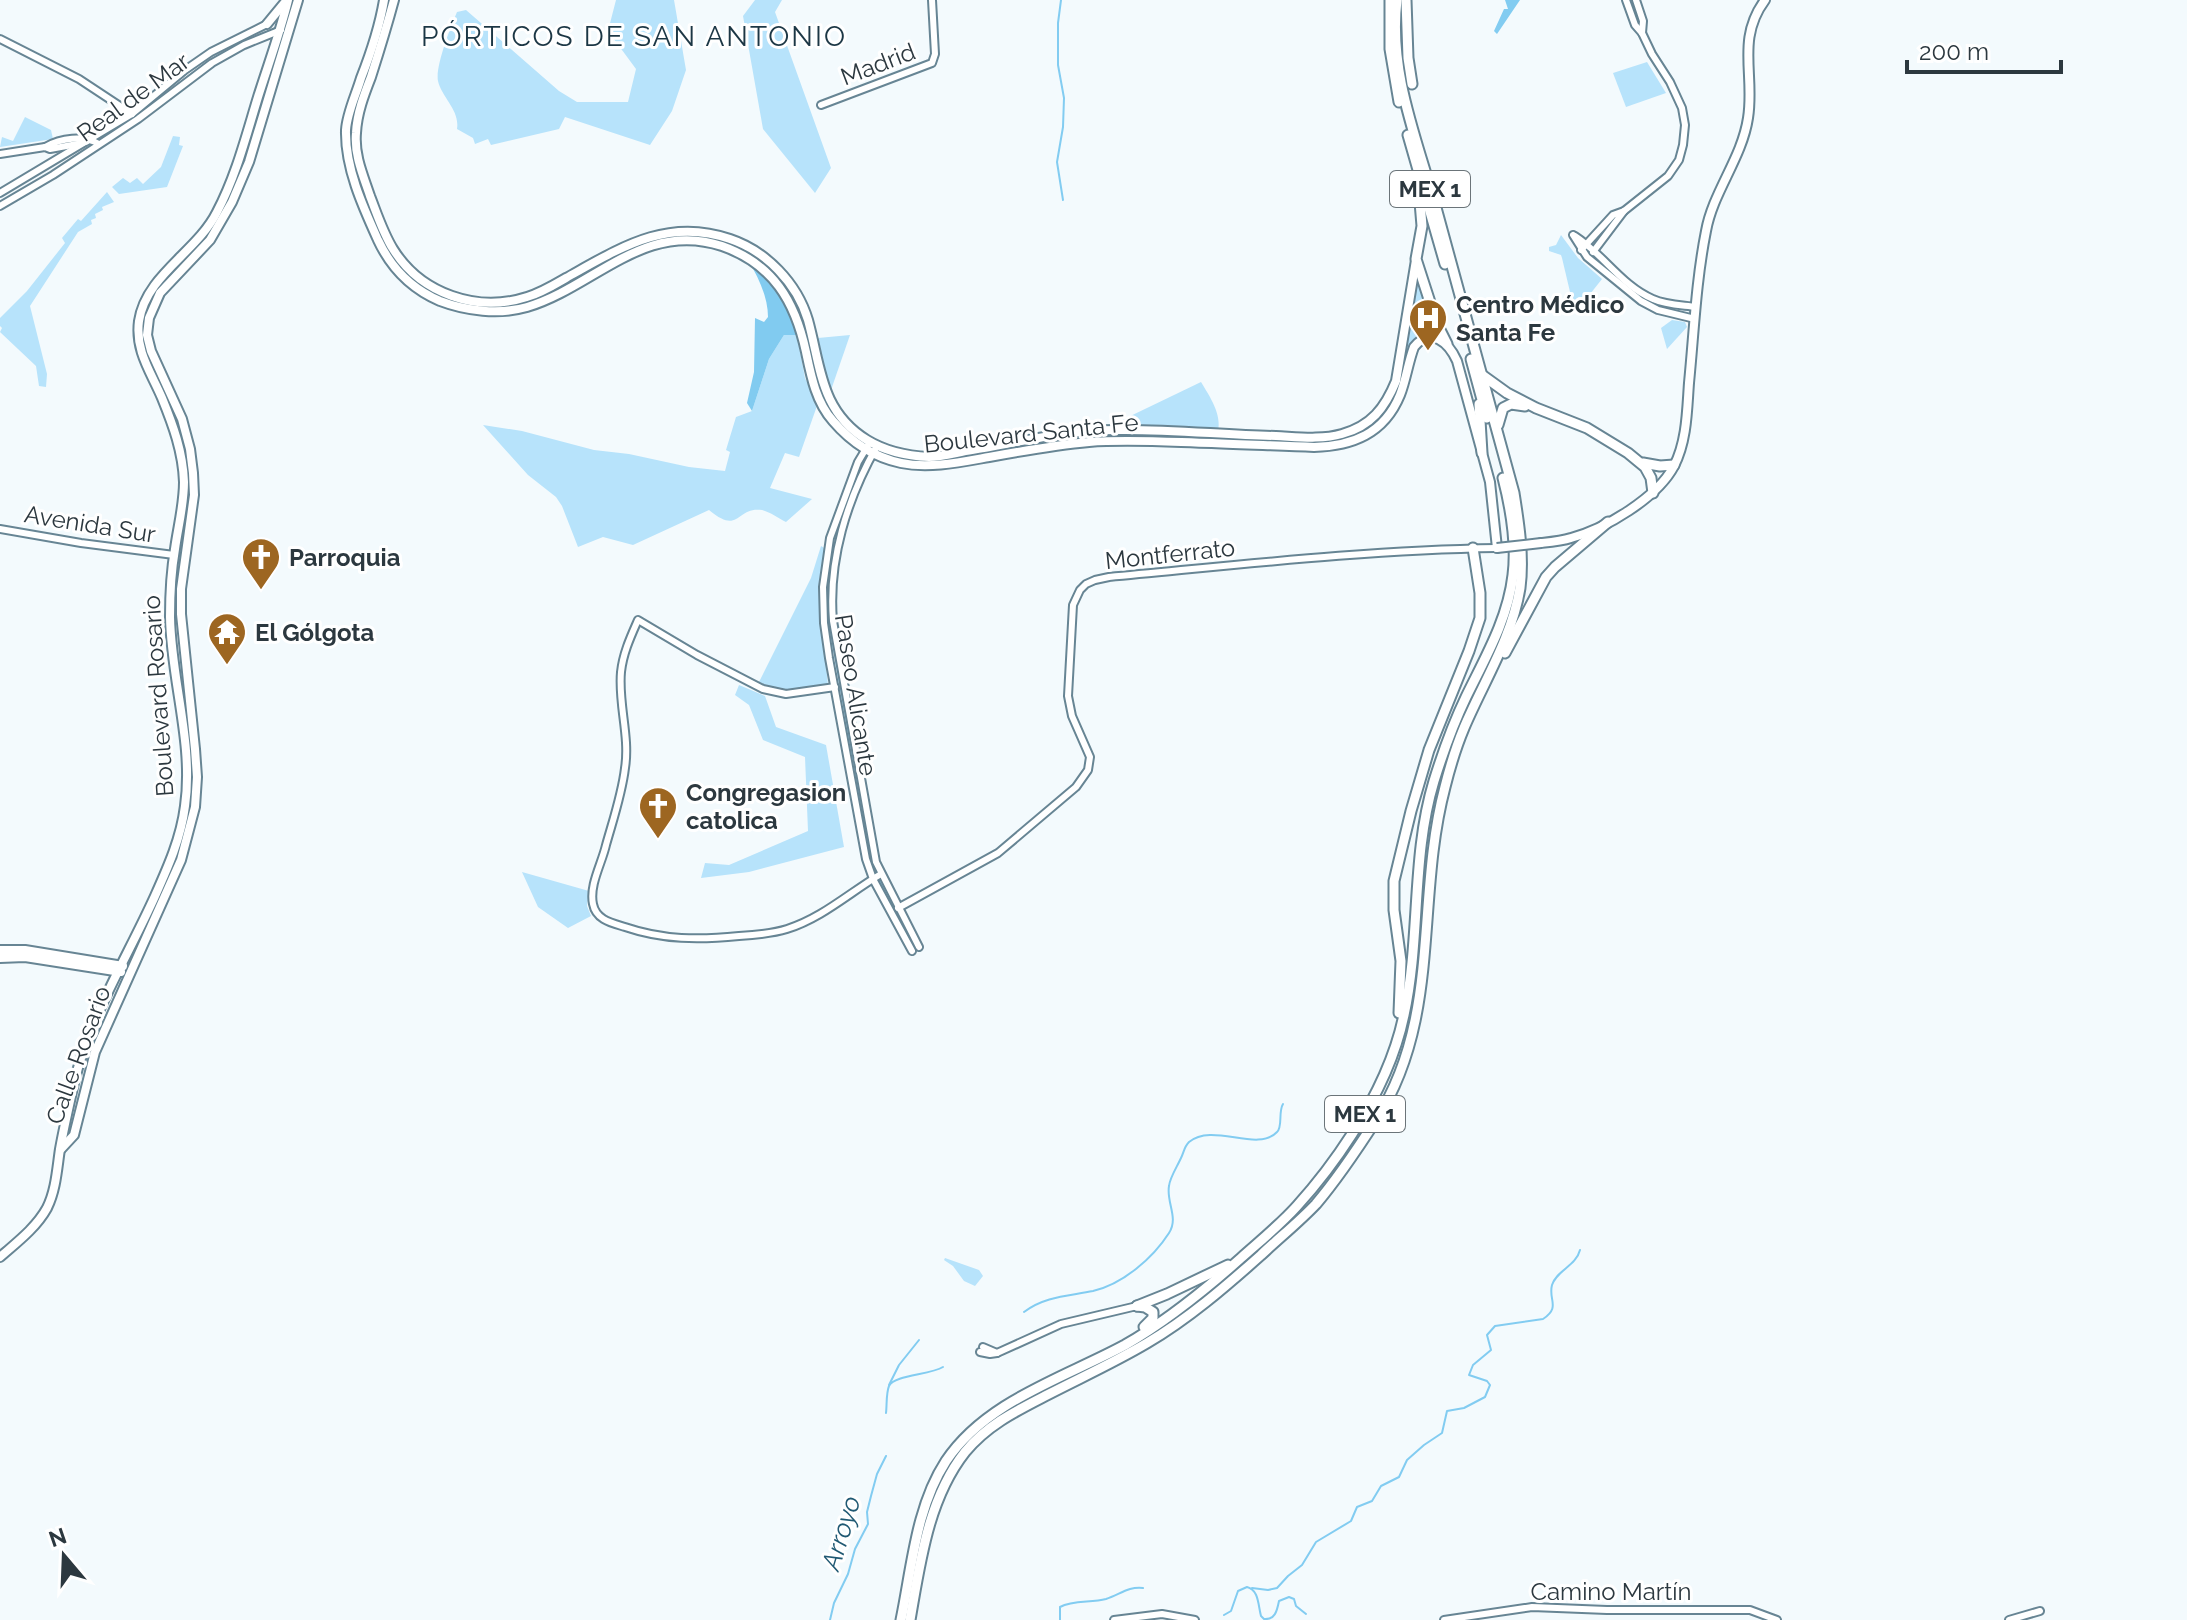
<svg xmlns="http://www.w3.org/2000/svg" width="2187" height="1620" font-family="Raleway,sans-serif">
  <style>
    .green { fill: #b7e3fb }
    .forest { fill: #81cbf0 }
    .water { fill: #82ccf1 }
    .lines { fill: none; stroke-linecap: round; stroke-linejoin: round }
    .stream { stroke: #82ccf1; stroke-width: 2 }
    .minor-casing { stroke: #678594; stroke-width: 10 }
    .major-casing { stroke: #678594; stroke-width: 12 }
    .highway-casing { stroke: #678594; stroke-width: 13 }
    .minor { stroke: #fff; stroke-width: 6 }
    .major { stroke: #fff; stroke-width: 8 }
    .highway { stroke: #fff; stroke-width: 9 }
    .major-bridge-casing { stroke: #678594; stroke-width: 12; stroke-linecap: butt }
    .major-bridge { stroke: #fff; stroke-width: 8 }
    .labels { text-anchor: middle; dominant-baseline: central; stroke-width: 6; stroke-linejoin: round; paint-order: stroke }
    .shield { fill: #fff; stroke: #6b7479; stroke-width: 2 }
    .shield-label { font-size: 22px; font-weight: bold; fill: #2c383f }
    .street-label { font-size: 24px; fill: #2c383f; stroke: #fff }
    .poi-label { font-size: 24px; font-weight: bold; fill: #2c383f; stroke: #fff; text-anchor: start }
    .water-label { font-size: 26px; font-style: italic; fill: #205973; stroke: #fff }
    .quarter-label { font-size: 28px; letter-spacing: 2px; fill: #1c3745; stroke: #fff }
  </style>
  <rect width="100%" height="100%" fill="#f3fafd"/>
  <g class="green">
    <path d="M616 0H674L686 70 672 111 650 145 565 117 559 129 491 145 488 139 475 144 473 138 457 129C460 110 442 98 438 81 435 67 451 26 457 12L466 10 559 91 577 102H628L636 69 608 31Z"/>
    <polygon points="755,0 782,0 775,12 831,168 815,193 763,129 743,16"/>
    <polygon points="1647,62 1666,93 1626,107 1613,73"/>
    <polygon points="25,117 51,130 53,139 0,147 2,137 13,141"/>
    <polygon points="173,136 180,137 179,145 183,146 167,187 119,194 112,187 123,178 130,183 137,178 143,184 161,167"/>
    <polygon points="107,192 114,202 102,207 103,210 95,214 96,218 91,220 92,224 78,232 30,306 47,374 46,387 39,386 36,366 0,332 2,328 0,326 0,318 27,291 65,243 62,238 78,219 81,221"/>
    <polygon points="1561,235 1578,258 1602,279 1575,313 1562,258 1561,255 1549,251 1549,247 1556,245"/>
    <polygon points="1418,270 1438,333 1431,332 1415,338 1404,368 1402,369"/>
    <polygon points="1672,320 1685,322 1687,327 1667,349 1661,328"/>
    <path d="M784 335H797L805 378 818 403 799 457 785 453 770 488 812 499 786 522C778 518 770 512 762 510 736 506 740 536 709 510L633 545 603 537 578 547 562 506 556 497 528 475 483 425 522 431 594 450 629 454 689 467 725 471 730 452 726 450 736 417 752 411 769 359Z"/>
    <polygon points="850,335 831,390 825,370 818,338"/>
    <path d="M1201 382C1210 397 1222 414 1218 432L1120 429V421Z"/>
    <path d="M821 546 826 549 820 575 819 592 828 685C802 689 784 694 759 682L811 578Z"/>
    <polygon points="739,685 765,696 776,727 826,745 844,847 749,872 701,878 705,863 729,865 808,831 805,757 763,740 749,705 735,695"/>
    <polygon points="522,872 589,891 587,906 591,916 568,928 538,907"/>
    <polygon points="945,1258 979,1270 983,1276 975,1286 964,1281 953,1266 944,1260"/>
  </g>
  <path class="forest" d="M749 262C769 278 798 308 797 335H784L769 359 752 411 747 403 754 372 755 318 764 322 768 317C768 298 759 278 749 262Z"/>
  <polygon class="water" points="1505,0 1520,0 1497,34 1494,31 1504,9 1508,9"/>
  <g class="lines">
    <g class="stream">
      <polyline points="1061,0 1058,23 1058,65 1064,98 1063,127 1057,162 1063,200"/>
      <polyline points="829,564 833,547"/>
      <polyline points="826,596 828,570"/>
      <path d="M827 610 866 832C869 872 893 905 911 939"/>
      <path d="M1024 1312C1045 1296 1069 1296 1093 1291 1123 1284 1153 1258 1169 1233 1179 1218 1166 1202 1169 1186 1170 1177 1177 1167 1181 1158 1184 1152 1184 1147 1189 1142 1213 1122 1257 1153 1277 1132 1283 1127 1278 1112 1283 1104"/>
      <polyline points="889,1385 899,1365 919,1340"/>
      <path d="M886 1413C887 1405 886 1393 889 1386 894 1375 930 1375 943 1367"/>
      <path d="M1252 1588 1268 1590 1277 1588 1288 1576 1302 1565 1316 1542 1351 1521 1357 1507 1372 1501 1381 1486 1399 1477 1407 1460 1424 1445 1442 1433 1447 1411 1464 1408 1485 1397 1490 1385 1487 1381 1469 1375 1473 1365 1491 1350 1487 1335 1495 1326 1543 1319C1561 1307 1548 1300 1552 1285 1557 1270 1576 1266 1580 1250"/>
      <path d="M1224 1615 1231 1611 1238 1591 1247 1587C1259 1590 1258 1605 1261 1616L1264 1619C1275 1620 1277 1611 1279 1601L1289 1597 1294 1599 1296 1606 1306 1614"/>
      <polyline points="830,1620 834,1603 848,1574 855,1549 868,1524 867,1512 871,1496 877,1474 886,1456"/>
      <path d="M1060 1620V1607C1073 1600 1091 1603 1106 1599 1119 1595 1129 1586 1143 1588"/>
    </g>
    <g class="minor-casing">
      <g id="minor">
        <polyline points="1636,0 1643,21 1642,33"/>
        <polyline points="0,39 79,79 132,114"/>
        <polyline points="821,105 932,63 935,54 932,0"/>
        <path d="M45 147C61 138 83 135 99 144"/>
        <polyline points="0,154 45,147 50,149 83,143"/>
        <polyline points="0,193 132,114 185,70 211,52 267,24"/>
        <polyline points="0,206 53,175 138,119 212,63 244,45 281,30"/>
        <polyline points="1573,235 1587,257 1641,301 1658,310 1695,319"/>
        <path d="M1575 236C1603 254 1622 286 1653 299 1666 305 1682 305 1696 307"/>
        <polyline points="1581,250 1613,215 1624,211 1668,176 1679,160 1683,145 1685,125 1682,108 1670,82 1652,54 1642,33 1635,25 1626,0"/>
        <polyline points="1593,252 1624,211"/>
        <polyline points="870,442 858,462 830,538 823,587 824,623 829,658 866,859 873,879 912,951"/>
        <path d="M877 446C847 499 828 560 833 621L876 862 919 947"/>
        <polyline points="0,529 81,543 174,555"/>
        <path d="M835 687 786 694 763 689 697 655 638 620C631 636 623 653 621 672 618 704 630 736 625 768 622 794 613 820 606 845 602 863 589 885 593 904 596 920 612 923 625 927 663 940 699 940 739 936 755 935 771 934 787 929 822 918 849 893 881 874"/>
        <path d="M898 908 998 853 1076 787 1088 770 1090 757 1072 716 1068 696 1073 605 1080 590 1086 584 1095 580 1109 577C1238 565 1367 550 1497 548"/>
        <polyline points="983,1347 997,1353"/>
        <polyline points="980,1352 990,1354 997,1353 1061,1324 1137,1306"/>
        <polyline points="1114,1620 1162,1614 1195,1620"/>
        <polyline points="1444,1620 1532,1607 1607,1610 1750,1610 1777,1620"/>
        <polyline points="2009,1620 2040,1611"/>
      </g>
    </g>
    <g class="major-casing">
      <g id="major">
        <path d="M384 0C380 24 370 55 361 78 356 95 347 113 346 130 345 168 363 207 378 240 391 268 412 289 440 301 466 311 499 315 527 307 594 287 644 220 722 246 773 264 795 301 806 352 811 376 816 402 833 421 851 442 873 457 901 463 929 469 961 462 989 457 1022 451 1056 445 1089 442 1130 439 1171 442 1212 443 1246 445 1280 445 1314 447 1352 446 1384 434 1400 395 1406 380 1408 363 1414 347 1431 326 1449 343 1457 361L1490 482 1497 548"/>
        <path d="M394 0C387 26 379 52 371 77 364 95 357 113 356 133 354 155 363 175 370 196 377 214 383 233 393 249 421 294 477 313 527 297 541 293 554 285 566 278 620 248 667 217 730 239 766 251 797 283 808 320 821 367 820 411 867 440 885 451 907 456 929 457 943 457 958 452 972 450 1020 442 1068 430 1116 430 1170 429 1223 435 1276 436 1298 437 1321 440 1342 434 1371 426 1385 408 1396 381L1416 260"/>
        <polyline points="267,24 286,1"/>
        <path d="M1541 543C1551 542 1562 541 1571 538 1605 529 1657 498 1674 466 1687 441 1687 410 1689 383 1694 332 1696 281 1706 231 1713 192 1742 158 1748 118 1755 75 1736 39 1765 0"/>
        <polyline points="0,950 25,950 123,966"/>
        <polyline points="0,958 25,957 121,972"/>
        <polyline points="61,1149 74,1135 95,1052 181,860 195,807 197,777 195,749 181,614 181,589 194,495 193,473 190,449 182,419 151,351 147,335 149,318 160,293 210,240 232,202 249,162 298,0"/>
        <path d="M0 1257C16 1243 36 1228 47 1208 56 1190 57 1169 60 1149 64 1127 69 1105 74 1083 90 1016 127 958 155 896 168 867 181 838 185 806 194 744 171 680 170 617 170 594 171 572 175 549 178 527 184 505 184 482 183 452 173 425 162 398 151 372 135 351 139 321 146 275 197 252 217 212 236 176 246 136 258 97 268 65 280 33 288 0"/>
      </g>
    </g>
    <g class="highway-casing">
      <g id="highway">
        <polyline points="1390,0 1390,49 1399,102"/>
        <polyline points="1406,0 1408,58 1412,84"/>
        <polyline points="1408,135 1445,264"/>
        <polyline points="1419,190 1422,226 1416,259 1437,324 1447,344"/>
        <polyline points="1471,359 1487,418"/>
        <polyline points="1482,375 1507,393 1536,408 1587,428 1628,453 1645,467 1651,478 1653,493"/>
        <polyline points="1479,404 1482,453"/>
        <polyline points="1498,425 1503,408 1511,404 1525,406"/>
        <polyline points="1643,463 1660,466 1674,465"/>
        <polyline points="1505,653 1546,577 1555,567 1608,522"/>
        <polyline points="1399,1013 1401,961 1394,910 1394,881 1411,811 1429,750 1469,651 1480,618 1480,593 1473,548"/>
        <polyline points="1137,1306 1167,1294 1228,1265"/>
        <polyline points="1137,1306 1145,1307 1153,1312 1153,1318 1144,1327"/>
        <path d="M901 1620C912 1567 916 1507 946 1461 986 1401 1064 1378 1125 1345 1167 1321 1205 1290 1241 1258 1260 1241 1280 1225 1297 1206 1317 1184 1336 1159 1352 1134 1376 1097 1395 1058 1404 1015 1421 937 1411 857 1434 781 1443 752 1453 724 1466 697 1485 658 1508 619 1513 575 1517 543 1511 509 1503 478"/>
        <path d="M910 1620C920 1563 928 1499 965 1452 988 1424 1018 1410 1049 1394 1082 1377 1115 1362 1147 1343 1188 1319 1225 1287 1261 1255 1279 1238 1299 1222 1316 1204 1338 1178 1358 1148 1376 1120 1442 1017 1415 900 1445 787 1450 767 1456 747 1464 728 1483 683 1512 638 1520 588 1524 557 1519 524 1514 493 1489 400 1464 307 1438 215 1419 144 1388 75 1397 0"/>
      </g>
    </g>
    <use href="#minor" class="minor"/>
    <use href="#major" class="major"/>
    <use href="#highway" class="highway"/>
    <g class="major-bridge-casing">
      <polyline id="major-bridge" points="1497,548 1541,543"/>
    </g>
    <use href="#major-bridge" class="major-bridge"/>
  </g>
  <defs>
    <g id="hospital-pin" transform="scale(2)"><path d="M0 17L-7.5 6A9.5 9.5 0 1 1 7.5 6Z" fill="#9d6621" stroke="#fff"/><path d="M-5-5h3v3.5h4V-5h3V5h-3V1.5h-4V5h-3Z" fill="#fff"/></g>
    <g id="church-pin" transform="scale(2)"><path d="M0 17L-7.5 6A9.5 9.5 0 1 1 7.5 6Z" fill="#9d6621" stroke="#fff"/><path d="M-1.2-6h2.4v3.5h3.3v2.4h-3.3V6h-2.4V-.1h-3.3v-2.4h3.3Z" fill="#fff"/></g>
    <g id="temple-pin" transform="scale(2)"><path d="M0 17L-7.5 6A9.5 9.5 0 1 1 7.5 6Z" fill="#9d6621" stroke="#fff"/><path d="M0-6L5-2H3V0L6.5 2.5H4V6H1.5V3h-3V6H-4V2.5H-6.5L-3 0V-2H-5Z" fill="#fff"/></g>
  </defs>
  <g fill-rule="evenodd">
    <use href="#hospital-pin" x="1428" y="318"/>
    <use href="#church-pin" x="261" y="557"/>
    <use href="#temple-pin" x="227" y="632"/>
    <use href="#church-pin" x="658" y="806"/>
  </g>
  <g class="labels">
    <g class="shield">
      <rect x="1390" y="171" width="80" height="36" rx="6"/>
      <rect x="1325" y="1096" width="80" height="36" rx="6"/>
    </g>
    <g class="shield-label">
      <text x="1430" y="189">MEX 1</text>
      <text x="1365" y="1114">MEX 1</text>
    </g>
    <g class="street-label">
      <text transform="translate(878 64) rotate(-21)">Madrid</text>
      <text transform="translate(133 97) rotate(-36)">Real de Mar</text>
      <text transform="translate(1031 433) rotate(-6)">Boulevard Santa Fe</text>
      <text transform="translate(90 524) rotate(9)">Avenida Sur</text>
      <text transform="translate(1170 554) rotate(-6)">Montferrato</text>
      <text transform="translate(856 695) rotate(81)">Paseo Alicante</text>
      <text transform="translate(158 696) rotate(-94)">Boulevard Rosario</text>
      <text transform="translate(78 1055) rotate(-70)">Calle Rosario</text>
      <text x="1611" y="1591">Camino Martín</text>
    </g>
    <g class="poi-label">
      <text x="1456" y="304">Centro Médico<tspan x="1456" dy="28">Santa Fe</tspan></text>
      <text x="289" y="557">Parroquia</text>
      <text x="255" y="632">El Gólgota</text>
      <text x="686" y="792">Congregasion<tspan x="686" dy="28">catolica</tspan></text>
    </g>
    <g class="water-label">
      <text transform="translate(841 1533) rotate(-73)">Arroyo</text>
    </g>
    <g class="quarter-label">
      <text x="634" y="36">PÓRTICOS DE SAN ANTONIO</text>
    </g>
  </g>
  <g transform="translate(64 1556) rotate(341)" stroke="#ffffff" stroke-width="6" paint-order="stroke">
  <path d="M0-6L14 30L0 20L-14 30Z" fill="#2c383f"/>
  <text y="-12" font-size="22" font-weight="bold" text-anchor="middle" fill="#2c383f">N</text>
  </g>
  <path d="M1907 60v12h154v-12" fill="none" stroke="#2c383f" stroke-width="4"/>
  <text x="1919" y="60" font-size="24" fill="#2c383f" stroke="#ffffff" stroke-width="6" paint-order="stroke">200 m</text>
</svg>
